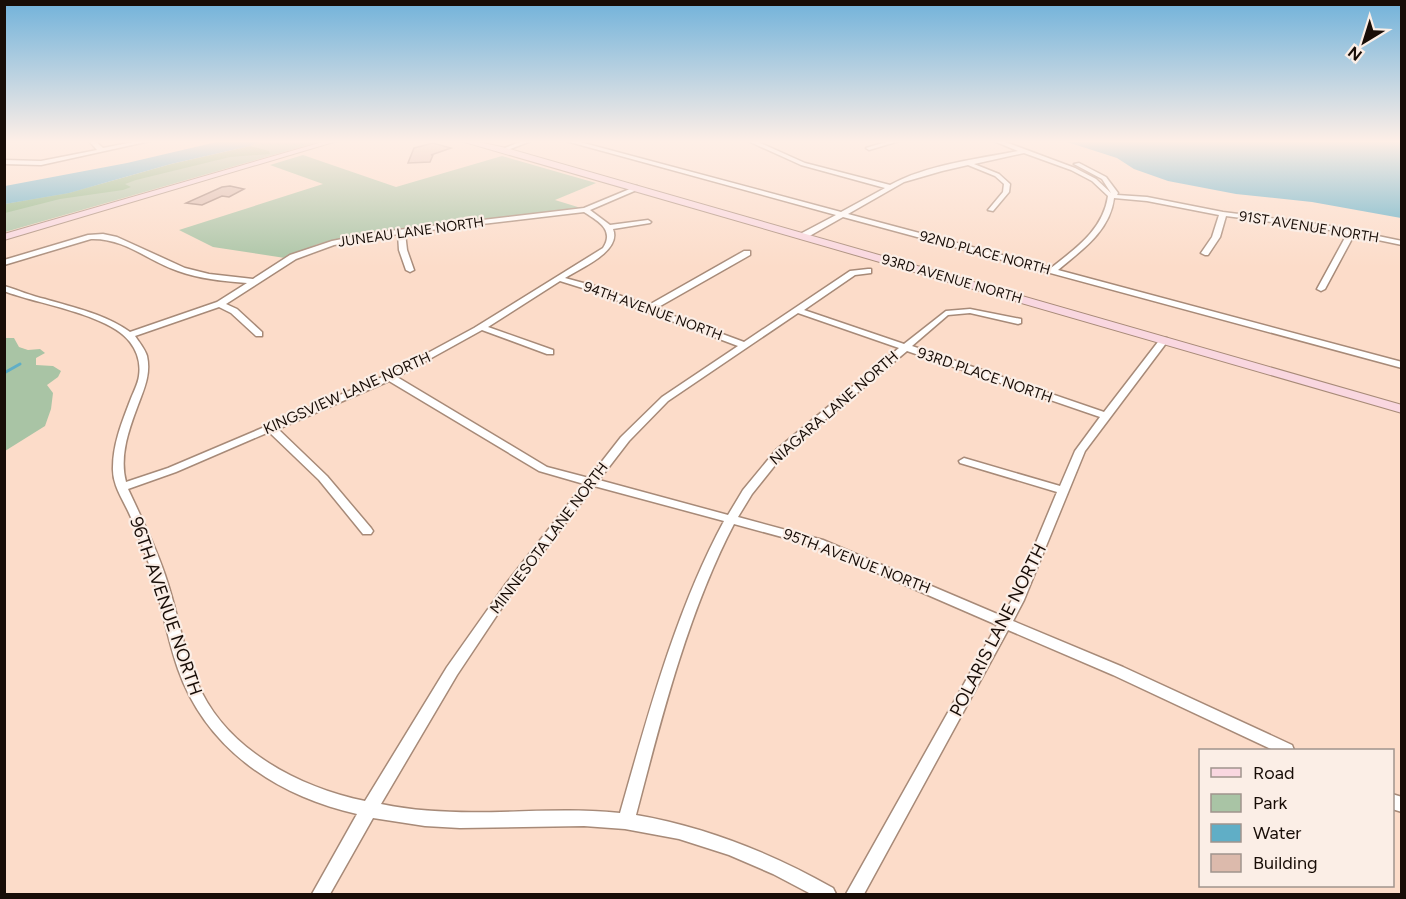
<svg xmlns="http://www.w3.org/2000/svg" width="1406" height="899" font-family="Figtree,sans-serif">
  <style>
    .green { fill: #a9c4a5 }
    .forest { fill: #89b584 }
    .water { fill: #60aec6 }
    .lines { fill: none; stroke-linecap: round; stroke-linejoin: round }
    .stream { stroke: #60aec6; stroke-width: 3 }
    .building { fill: #dcbaac; stroke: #a38376; stroke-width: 1.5 }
    .street-casing { stroke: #a78a78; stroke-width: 3 }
    .secondary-casing { stroke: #a78a78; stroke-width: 2 }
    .street { fill: #fff; fill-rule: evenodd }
    .secondary { fill: #f9d7e0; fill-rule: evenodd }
    .labels { text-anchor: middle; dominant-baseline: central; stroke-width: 4.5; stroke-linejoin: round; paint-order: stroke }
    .far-street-label { font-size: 14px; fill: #180d07; stroke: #fbeee6 }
    .street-label { font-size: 15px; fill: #180d07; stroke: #fbeee6 }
    .near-street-label { font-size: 18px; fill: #180d07; stroke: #fbeee6 }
  </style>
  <rect width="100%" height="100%" fill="#fcdcc9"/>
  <g class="green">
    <polygon points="261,141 322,141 5,232 5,204 97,185 250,146"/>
    <polygon points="303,155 396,187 502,156 596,183 555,200 581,208 357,235 318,244 285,258 213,247 179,230 323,184 270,165"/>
    <polygon points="5,338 14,338 19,347 28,350 40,349 45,353 36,358 36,365 53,366 61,371 58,377 47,385 53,393 51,409 45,426 5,451"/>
  </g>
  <polygon class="forest" points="250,146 269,151 270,154 230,157 136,180 125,184 131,187 123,190 60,199 5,213 5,204 69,193 171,164"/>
  <g class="water">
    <polygon points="221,141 261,141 250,146 171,164 69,193 5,204 5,186 127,163"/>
    <polygon points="1064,141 1401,141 1401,218 1312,202 1236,194 1168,181 1134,169 1117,158"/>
  </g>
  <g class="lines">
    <polyline class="stream" points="4,373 20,364"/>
  </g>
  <g class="building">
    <polygon points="433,143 451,148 431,155 433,155 430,162 408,163 414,148"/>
    <polygon points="230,186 244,189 229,197 222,196 202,205 186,203 222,187"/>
  </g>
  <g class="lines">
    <g class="street-casing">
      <g id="street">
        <polygon points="89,141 95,141 103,148 138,141 150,141 41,165 4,164 4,160 41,161 97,150"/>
        <polygon points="522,141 531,141 505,151 500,150"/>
        <path d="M566 141H576L841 212 885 188 801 165 748 141H756L805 163 890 185C926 165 977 159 1018 151L994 141H1003L1075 168 1096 179 1111 193 1102 179 1074 164 1079 163 1106 177 1118 193 1117 195 1147 197 1223 212 1325 225 1402 241V245L1354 235 1325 289 1321 291 1317 289 1347 234 1325 229 1226 216 1220 237 1208 255H1205L1201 253 1212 237 1219 215 1147 201 1114 198C1110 231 1082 250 1058 270L1402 362V368L843 217 806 238H800V234L836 215ZM1024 153 1071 170 1092 181 1108 196C1103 230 1076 248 1051 268L848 214 904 182 942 171 968 165 995 176 1004 184 1003 192 988 210 993 211 1009 192 1010 184 999 174 974 164Z"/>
        <polygon points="889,141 899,141 869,150 866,148"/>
        <path d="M637 186 640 188 639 189 590 210 610 225 648 220 651 222 650 223 613 229C622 251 581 268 565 278L598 287 647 306 744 251H750V255L655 309 744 342 850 271 868 269H871V273L855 275 804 310 904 344 946 311 970 309 1021 319V323L1018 324 970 313 948 315 912 346 1104 412 1161 338H1167V342L1085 451 1024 600 1013 621 1123 667 1292 745 1294 750H1273L1113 675 1008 630 864 894H846L997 625 815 546 734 524C688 612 661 719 636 815 706 827 771 853 833 888L836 894H811L773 874 729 855 679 839 625 829 584 826 460 828 425 826 373 818 330 894H312L357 814C277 796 206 749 178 669 166 635 161 599 149 564 143 547 137 530 129 513 122 498 112 484 113 467 113 444 122 422 130 401 133 393 138 384 139 376 141 363 137 351 130 342 109 314 37 304 4 291V286C18 290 31 296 45 299 75 308 105 314 130 332L217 302 247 283C224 281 200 279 178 271 148 261 125 238 91 239L4 265V260L88 235 103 234 117 237 185 268 209 274 253 279 290 255 332 241 372 233 584 208ZM584 212C598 221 615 230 603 248L474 328 387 375 168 468 126 482C119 456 129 429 138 405 144 389 151 374 147 356 145 349 139 342 135 336L219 307 231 313 256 336H262V332L237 309 226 304 296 259 334 245 398 234 399 250 406 270 410 272 414 270 407 250 405 233ZM560 281 592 291 738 346 662 397 621 437 589 478 547 467 397 377 482 330 547 354H553V350L488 327ZM798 313 899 348 776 450 743 490 728 515 599 480 629 441 668 401ZM907 351 1100 417 1075 451 1060 486 964 458 959 461 960 463 1057 492 1012 600 1002 616 823 540 738 517 752 494 784 454ZM389 381 539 471 584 484 505 585 447 667 365 801C297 787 224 748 197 682 183 649 178 614 167 581 157 549 142 519 128 489L176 472 269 432 319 480 363 534H371L373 531 371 528 327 476 278 429ZM594 486 724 521C675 612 648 715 620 813 540 805 460 821 381 804L457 675 513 591Z"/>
        <polygon points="1392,794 1402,797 1402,812 1392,809"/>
      </g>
    </g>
    <g class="secondary-casing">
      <g id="secondary">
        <polygon points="326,141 337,141 4,240 4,234"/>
        <polygon points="461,141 474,141 506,148 1402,405 1402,413"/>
      </g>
    </g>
    <use href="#street" class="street"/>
    <use href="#secondary" class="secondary"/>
  </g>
  <linearGradient id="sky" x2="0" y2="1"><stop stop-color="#71b2da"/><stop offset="0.53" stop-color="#feefe7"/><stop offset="1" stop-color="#feefe7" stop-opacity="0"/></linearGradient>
  <rect width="1406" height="267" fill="url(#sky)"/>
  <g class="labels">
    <g class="far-street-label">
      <text transform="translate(1309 227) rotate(9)">91ST AVENUE NORTH</text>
      <text transform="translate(411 232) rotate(-8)">JUNEAU LANE NORTH</text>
      <text transform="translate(985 253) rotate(15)">92ND PLACE NORTH</text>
      <text transform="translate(952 279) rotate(16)">93RD AVENUE NORTH</text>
      <text transform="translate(653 311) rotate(20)">94TH AVENUE NORTH</text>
    </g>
    <g class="street-label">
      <text transform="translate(985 375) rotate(19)">93RD PLACE NORTH</text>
      <text transform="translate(347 393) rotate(-24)">KINGSVIEW LANE NORTH</text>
      <text transform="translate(834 408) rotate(-41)">NIAGARA LANE NORTH</text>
      <text transform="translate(549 538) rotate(-53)">MINNESOTA LANE NORTH</text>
      <text transform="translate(857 561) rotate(21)">95TH AVENUE NORTH</text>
    </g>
    <g class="near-street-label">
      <text transform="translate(166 606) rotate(71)">96TH AVENUE NORTH</text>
      <text transform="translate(998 630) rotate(-63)">POLARIS LANE NORTH</text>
    </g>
  </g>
  <rect width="1406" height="899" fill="none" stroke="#180d07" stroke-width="12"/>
  <rect x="1199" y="749" width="195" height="138" fill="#fbeee6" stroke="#a0948d" stroke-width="1.5"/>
  <rect x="1211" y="768" width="30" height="9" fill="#f9d7e0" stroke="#a0948d" stroke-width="1.5"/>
  <text x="1253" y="779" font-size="18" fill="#180d07">Road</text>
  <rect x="1211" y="794" width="30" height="18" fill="#a9c4a5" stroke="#a0948d" stroke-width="1.5"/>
  <text x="1253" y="809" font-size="18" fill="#180d07">Park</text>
  <rect x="1211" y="824" width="30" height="18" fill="#60aec6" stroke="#a0948d" stroke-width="1.5"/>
  <text x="1253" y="839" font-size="18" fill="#180d07">Water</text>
  <rect x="1211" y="854" width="30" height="18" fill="#dcbaac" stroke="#a0948d" stroke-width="1.5"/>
  <text x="1253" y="869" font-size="18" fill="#180d07">Building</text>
  <g transform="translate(1364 42) rotate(218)" stroke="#fbeee6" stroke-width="4.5" paint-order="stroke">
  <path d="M0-4.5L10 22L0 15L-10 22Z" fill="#180d07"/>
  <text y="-9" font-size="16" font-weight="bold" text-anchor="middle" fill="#180d07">N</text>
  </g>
</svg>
